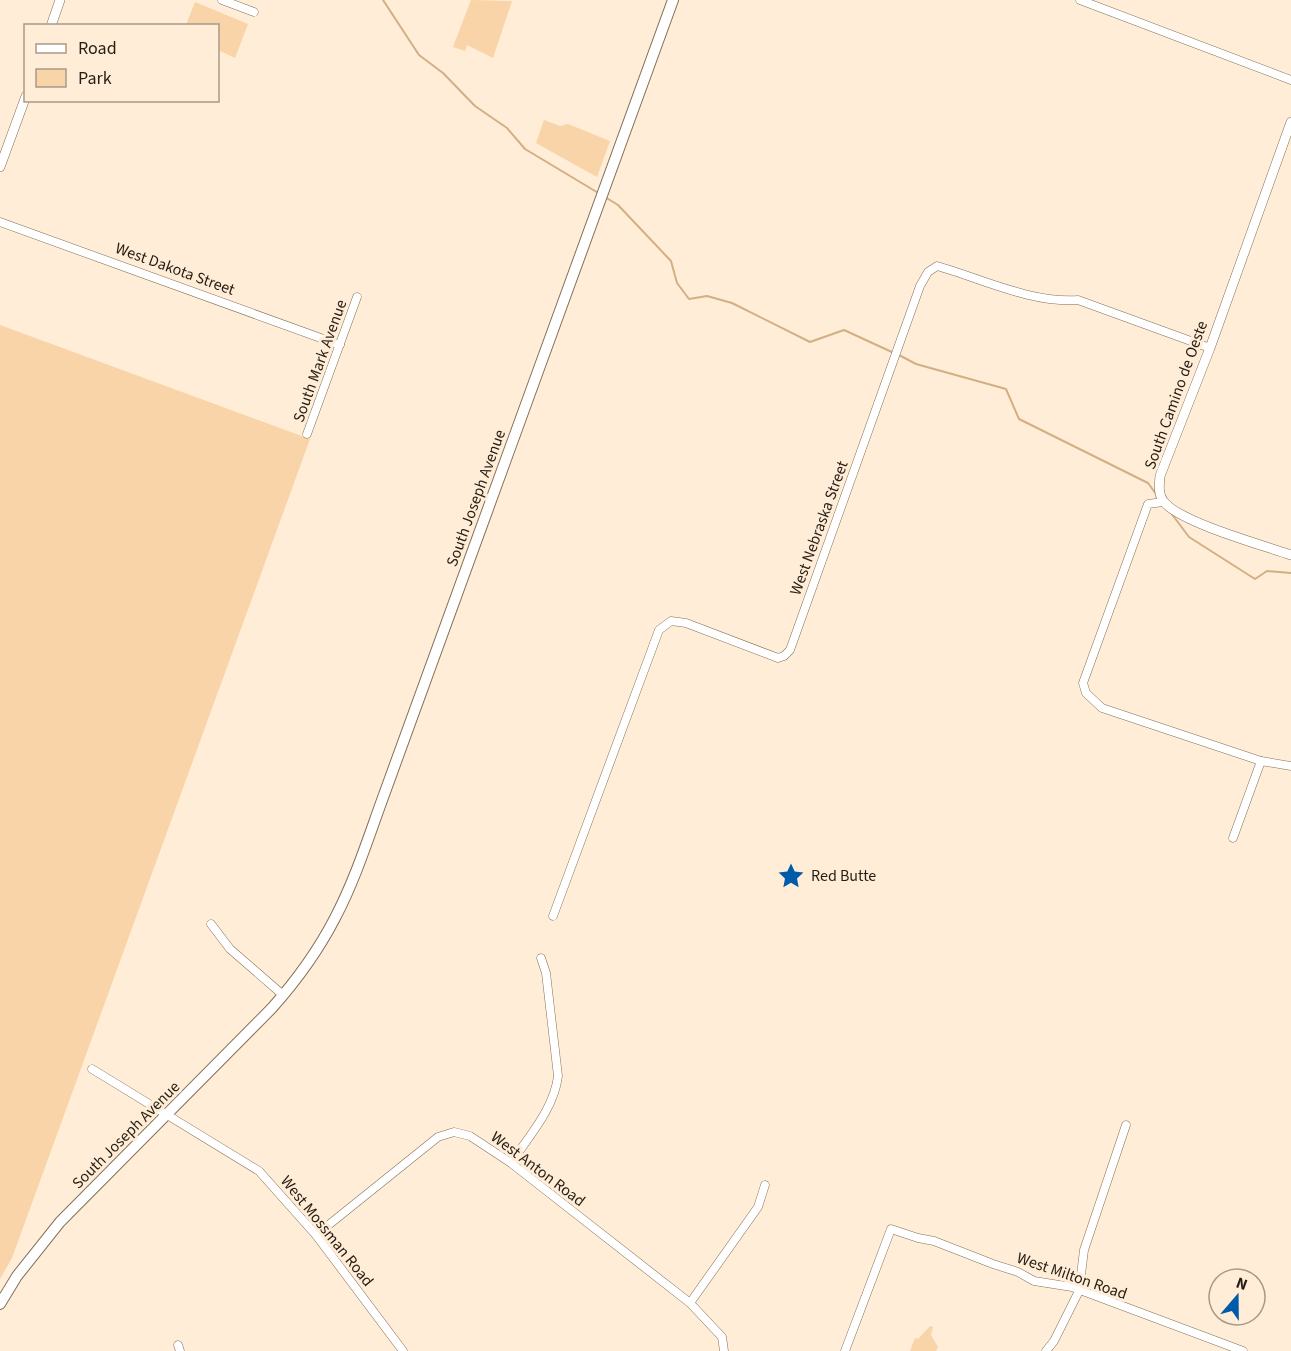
<svg xmlns="http://www.w3.org/2000/svg" width="1291" height="1351" font-family="'Source Sans 3',sans-serif">
  <style>
    .green { fill: #f8d4a8 }
    .lines { fill: none; stroke-linecap: round; stroke-linejoin: round }
    .stream { stroke: #d2af84; stroke-width: 2 }
    .minor-casing { stroke: #847058; stroke-width: 9 }
    .tertiary-casing { stroke: #847058; stroke-width: 10 }
    .secondary-casing { stroke: #847058; stroke-width: 12 }
    .minor { stroke: #fff; stroke-width: 8 }
    .tertiary { stroke: #fff; stroke-width: 9 }
    .secondary { stroke: #fff; stroke-width: 10 }
    .labels { text-anchor: middle; dominant-baseline: central; stroke-width: 6; stroke-linejoin: round; paint-order: stroke }
    .street-label { font-size: 16px; fill: #261e14; stroke: #ffedd7 }
    .poi-label { font-size: 16px; fill: #261e14; stroke: #ffedd7; text-anchor: start }
  </style>
  <rect width="100%" height="100%" fill="#ffedd7"/>
  <g class="green">
    <polygon points="471,0 512,1 493,58 467,45 465,51 453,47"/>
    <polygon points="195,2 248,24 235,58 218,50 218,26 186,25"/>
    <polygon points="544,120 560,126 568,124 610,141 597,177 536,143"/>
    <polygon points="0,325 310,439 12,1258 0,1279"/>
    <polygon points="930,1326 933,1327 931,1335 938,1347 936,1351 910,1351 915,1338 918,1339"/>
  </g>
  <g class="lines">
    <g class="stream">
      <polyline points="383,0 419,55 443,73 475,106 507,128 525,149 600,194"/>
      <polyline points="605,197 618,205 671,261 677,283 689,299 707,296 732,303 810,342 844,330 894,353"/>
      <polyline points="899,355 916,364 1006,389 1019,419 1148,483 1156,494"/>
      <polyline points="1171,513 1189,537 1255,579 1267,571 1291,573"/>
    </g>
    <g class="minor-casing">
      <g id="minor">
        <polyline points="222,0 254,12"/>
        <polyline points="1080,0 1291,80"/>
        <polyline points="0,222 340,345"/>
        <polyline points="307,434 357,297"/>
        <polyline points="1163,502 1148,504 1083,683 1086,693 1102,708 1261,761"/>
        <polyline points="1233,838 1261,761 1291,766"/>
        <path d="M553 916 659 630 671 621 686 623 778 658 784 656 790 650 920 286 928 272 937 266C983 279 1030 303 1078 300L1210 348"/>
        <polyline points="211,924 230,949 283,995"/>
        <polyline points="92,1069 259,1171 316,1235 403,1351"/>
        <path d="M511 1163C529 1136 554 1109 558 1076L546 973 541 958"/>
        <polyline points="316,1235 438,1137 454,1132 470,1136 511,1163 690,1303 722,1337 724,1351"/>
        <polyline points="690,1303 758,1207 765,1185"/>
        <polyline points="178,1345 180,1351"/>
        <polyline points="845,1351 891,1229 918,1238 934,1241 993,1264 1018,1272 1034,1281 1072,1287 1243,1351"/>
        <polyline points="1046,1351 1054,1341 1079,1291 1084,1250 1126,1125"/>
      </g>
    </g>
    <g class="tertiary-casing">
      <g id="tertiary">
        <polyline points="51,26 60,0"/>
        <path d="M1291 122 1210 348 1160 476C1159 486 1158 496 1165 503 1183 523 1262 545 1291 555"/>
        <polyline points="0,167 26,96"/>
      </g>
    </g>
    <g class="secondary-casing">
      <path id="secondary" d="M0 1304 17 1276 60 1222 272 1008C296 981 318 951 335 918 354 882 367 842 381 803L673 0"/>
    </g>
    <use href="#minor" class="minor"/>
    <use href="#tertiary" class="tertiary"/>
    <use href="#secondary" class="secondary"/>
  </g>
  <defs>
    <g id="sight-bare" transform="scale(2.07)"><path d="M0-6L1.8-2.2L6-1.7L2.9 1.2L3.7 5.4L0 3.3L-3.7 5.4L-2.9 1.2L-6-1.7L-1.8-2.2Z" fill="#005caa" stroke="#ffedd7" stroke-width="2.5" paint-order="stroke"/></g>
  </defs>
  <g fill-rule="evenodd">
    <use href="#sight-bare" x="791" y="876"/>
  </g>
  <g class="labels">
    <g class="street-label">
      <text transform="translate(175 269) rotate(20)">West Dakota Street</text>
      <text transform="translate(320 361) rotate(-70)">South Mark Avenue</text>
      <text transform="translate(1176 395) rotate(-70)">South Camino de Oeste</text>
      <text transform="translate(476 498) rotate(-70)">South Joseph Avenue</text>
      <text transform="translate(819 528) rotate(-70)">West Nebraska Street</text>
      <text transform="translate(126 1135) rotate(-45)">South Joseph Avenue</text>
      <text transform="translate(538 1169) rotate(37)">West Anton Road</text>
      <text transform="translate(327 1231) rotate(51)">West Mossman Road</text>
      <text transform="translate(1072 1276) rotate(19)">West Milton Road</text>
    </g>
    <g class="poi-label">
      <text x="811" y="876">Red Butte</text>
    </g>
  </g>
  <rect x="24" y="24" width="195" height="78" fill="#ffedd7" stroke="#a89a89" stroke-width="1.5"/>
  <rect x="36" y="44" width="30" height="9" fill="#ffffff" stroke="#a89a89" stroke-width="1.5"/>
  <text x="78" y="54" font-size="18" fill="#261e14">Road</text>
  <rect x="36" y="69" width="30" height="18" fill="#f8d4a8" stroke="#a89a89" stroke-width="1.5"/>
  <text x="78" y="84" font-size="18" fill="#261e14">Park</text>
  <g transform="translate(1237 1297) rotate(20)"><circle r="28" fill="#ffedd7" stroke="#a89a89" stroke-width="1.5"/>
  <path d="M0-4.5L10 22L0 15L-10 22Z" fill="#005caa"/>
  <text y="-9" font-size="16" font-weight="bold" text-anchor="middle" fill="#261e14">N</text>
  </g>
</svg>
